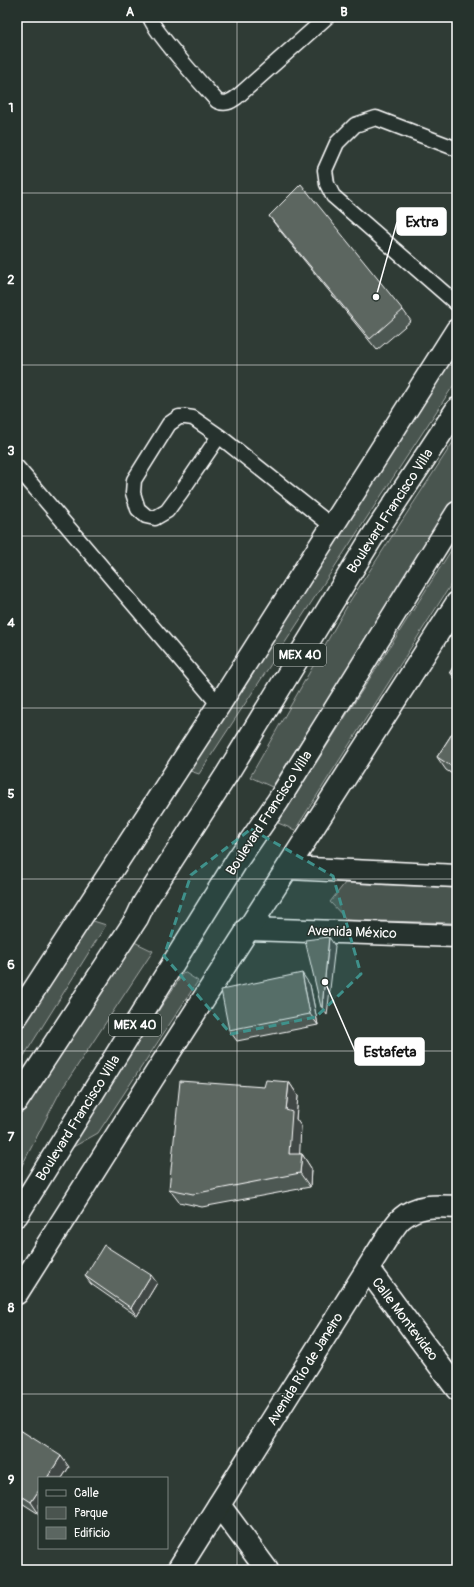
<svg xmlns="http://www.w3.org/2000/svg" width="474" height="1587" font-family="Pangolin,sans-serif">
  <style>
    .green { fill: #4a544f; stroke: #a4aaa7 }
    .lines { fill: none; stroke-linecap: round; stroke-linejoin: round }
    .lane-casing { stroke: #fff; stroke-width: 17 }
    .street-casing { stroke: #fff; stroke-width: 25 }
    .secondary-casing { stroke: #fff; stroke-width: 25 }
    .primary-casing { stroke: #fff; stroke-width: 25 }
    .lane { stroke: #26332d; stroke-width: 14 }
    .street { stroke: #26332d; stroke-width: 22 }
    .secondary { stroke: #26332d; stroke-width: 22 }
    .primary { stroke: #26332d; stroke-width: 22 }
    .wall { fill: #4e5853; stroke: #fff }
    .shaded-wall { fill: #404744; stroke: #fff }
    .building { fill: #5b6661; stroke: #fff }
    .marked { fill: #3f918b; fill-opacity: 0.2; stroke: #3f918b; stroke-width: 3; stroke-dasharray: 8 5; stroke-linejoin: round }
    .grid { fill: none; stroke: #fff; stroke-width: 1; stroke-opacity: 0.55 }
    .labels { text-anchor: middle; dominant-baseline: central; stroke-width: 3; stroke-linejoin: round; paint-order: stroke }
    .shield { fill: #26332d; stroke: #bec2c0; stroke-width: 1 }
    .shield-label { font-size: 13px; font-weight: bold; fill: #fff }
    .street-label { font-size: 14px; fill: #fff; stroke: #26332d }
    .leader { fill: none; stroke: #fff; stroke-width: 1.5 }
    .callout-dot { fill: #fff; stroke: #26332d; stroke-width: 1.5 }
    .callout { fill: #fff; stroke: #fff; stroke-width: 1.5 }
    .callout-label { font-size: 15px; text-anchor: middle; font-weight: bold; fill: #111 }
    .neatline { fill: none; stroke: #fff; stroke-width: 1.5 }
    .grid-label { font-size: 13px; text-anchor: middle; font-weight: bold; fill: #fff }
  </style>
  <rect width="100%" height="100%" fill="#2f3b35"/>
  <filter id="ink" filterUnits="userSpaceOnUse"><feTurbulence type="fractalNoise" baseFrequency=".025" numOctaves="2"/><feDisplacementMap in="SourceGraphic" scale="8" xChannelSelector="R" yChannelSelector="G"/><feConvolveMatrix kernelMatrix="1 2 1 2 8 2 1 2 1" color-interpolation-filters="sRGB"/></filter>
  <g filter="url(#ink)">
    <g class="green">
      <polygon points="457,346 457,380 199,774 187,770"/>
      <polygon points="457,436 457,497 272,787 250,777 350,601"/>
      <polygon points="457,541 457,575 295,830 278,823"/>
      <polygon points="345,883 457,888 457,923 347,920 330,902"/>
      <polygon points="84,918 106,925 17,1067 17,1028"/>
      <polygon points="130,940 153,951 60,1092 17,1175 17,1117"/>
      <polygon points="184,972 198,981 98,1133 66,1151"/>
    </g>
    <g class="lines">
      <g class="lane-casing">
        <g id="lane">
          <path d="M150 17C151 28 206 89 217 101 225 105 230 102 237 97L327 17"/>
          <polyline points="457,149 376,118 355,125 337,143 325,170 327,184 333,196 457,304"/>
          <polyline points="219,436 181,492 167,511 155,518 146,516 138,509 133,493 134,480 169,424 179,417 186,417 193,418 219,436 332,526"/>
          <polyline points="17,467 219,705"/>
        </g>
      </g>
      <g class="street-casing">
        <g id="street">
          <polyline points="368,1269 457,1389"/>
          <polyline points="219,1505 267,1570"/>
          <path d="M178 1570 390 1233C394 1228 397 1222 402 1218 418 1204 438 1206 457 1207"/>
        </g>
      </g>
      <g class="secondary-casing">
        <g id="secondary">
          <polyline points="288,868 457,876"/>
          <polyline points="247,929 457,936"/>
          <polyline points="17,1016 219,705 457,330"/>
          <path d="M17 1293C162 1062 309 833 457 603"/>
        </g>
      </g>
      <g class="primary-casing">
        <g id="primary">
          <polyline points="17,1101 137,918 144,903 227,774 371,539 457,409"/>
          <polyline points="17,1215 236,862 278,801 457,513"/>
        </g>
      </g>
      <use href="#lane" class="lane"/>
      <use href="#street" class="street"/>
      <use href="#secondary" class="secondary"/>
      <use href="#primary" class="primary"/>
    </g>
    <g class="wall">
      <polygon points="269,216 403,310 411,321 377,350 277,227"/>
      <polygon points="457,661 457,682 450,672"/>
      <polygon points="457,726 457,777 446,770 437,757"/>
      <polygon points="310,985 318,1025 237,1041 229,1030"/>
      <polygon points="289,1082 298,1096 296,1119 301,1126 299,1154 302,1154 311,1168 310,1187 202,1207 179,1202 169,1189 264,1087"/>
      <polygon points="85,1276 157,1283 137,1316 91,1284"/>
      <polygon points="17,1428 69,1467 39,1514 17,1500"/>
    </g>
    <g class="shaded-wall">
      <polygon points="329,937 335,946 327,1015 322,1007"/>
      <polygon points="302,973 310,985 318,1025 310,1014"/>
      <polygon points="289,1082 298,1096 296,1119 301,1126 299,1167 289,1154 286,1110"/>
      <polygon points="302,1154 311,1168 310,1187 300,1173"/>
      <polygon points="151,1275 157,1283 137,1316 131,1308"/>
      <polygon points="61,1456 69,1467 62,1478 47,1478"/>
      <polygon points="39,1490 39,1514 31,1502"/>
    </g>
    <g class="building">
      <polygon points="301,184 403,310 370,339 269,216"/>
      <polygon points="457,661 457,676 450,672"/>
      <polygon points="457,726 457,770 437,757"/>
      <polygon points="329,937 322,1007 321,1007 305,940"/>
      <polygon points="302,973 310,1014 229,1030 221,990"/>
      <polygon points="266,1080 289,1082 286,1110 292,1112 289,1154 302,1154 300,1173 193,1194 169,1189 180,1081 264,1087"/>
      <polygon points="104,1245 151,1275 131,1308 85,1276"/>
      <polygon points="17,1428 61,1456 47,1478 39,1478 39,1490 31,1502 17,1493"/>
    </g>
  </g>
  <path class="marked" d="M251 829 333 876 361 974 316 1017 231 1034 164 956 191 875Z"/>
  <path class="grid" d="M237 17V1570M17 193H457M17 365H457M17 536H457M17 708H457M17 879H457M17 1051H457M17 1222H457M17 1394H457"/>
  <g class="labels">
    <g class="shield">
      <rect x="274" y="644" width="52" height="22" rx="3"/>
      <rect x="109" y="1014" width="52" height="22" rx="3"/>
    </g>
    <g class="shield-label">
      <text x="300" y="655">MEX 40</text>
      <text x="135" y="1025">MEX 40</text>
    </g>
    <g class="street-label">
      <text transform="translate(390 511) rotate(-57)">Boulevard Francisco Villa</text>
      <text transform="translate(269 813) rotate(-57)">Boulevard Francisco Villa</text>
      <text transform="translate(352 932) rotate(2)">Avenida México</text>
      <text transform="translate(78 1118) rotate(-58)">Boulevard Francisco Villa</text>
      <text transform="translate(405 1319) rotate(53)">Calle Montevideo</text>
      <text transform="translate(305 1369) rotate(-58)">Avenida Río de Janeiro</text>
    </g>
  </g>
  <path class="leader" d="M376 297L397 222M325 982L355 1051"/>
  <g class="callout-dot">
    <circle cx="376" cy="297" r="4"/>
    <circle cx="325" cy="982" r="4"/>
  </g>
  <g class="callout">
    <rect x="397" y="208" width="49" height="27" rx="4"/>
    <rect x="355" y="1038" width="69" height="27" rx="4"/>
  </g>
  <g class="callout-label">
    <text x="422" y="227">Extra</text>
    <text x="390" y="1057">Estafeta</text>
  </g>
  <rect width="474" height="1587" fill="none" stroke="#26332d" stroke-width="44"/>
  <rect x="38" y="1477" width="130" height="72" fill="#26332d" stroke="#7d8581"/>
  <rect x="46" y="1490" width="20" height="6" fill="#26332d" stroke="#7d8581"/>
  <text x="74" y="1497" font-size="12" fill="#ffffff">Calle</text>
  <rect x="46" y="1507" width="20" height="12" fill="#4a544f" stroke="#7d8581"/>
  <text x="74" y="1517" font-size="12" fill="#ffffff">Parque</text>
  <rect x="46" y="1527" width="20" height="12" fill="#5b6661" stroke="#7d8581"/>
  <text x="74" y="1537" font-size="12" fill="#ffffff">Edificio</text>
  <rect x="22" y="22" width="430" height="1543" class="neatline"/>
  <g class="grid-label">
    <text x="130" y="16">A</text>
    <text x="344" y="16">B</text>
    <text x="11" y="112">1</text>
    <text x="11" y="284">2</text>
    <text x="11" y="455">3</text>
    <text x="11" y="627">4</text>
    <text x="11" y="798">5</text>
    <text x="11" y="969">6</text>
    <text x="11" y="1141">7</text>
    <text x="11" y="1312">8</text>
    <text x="11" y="1484">9</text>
  </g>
</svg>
